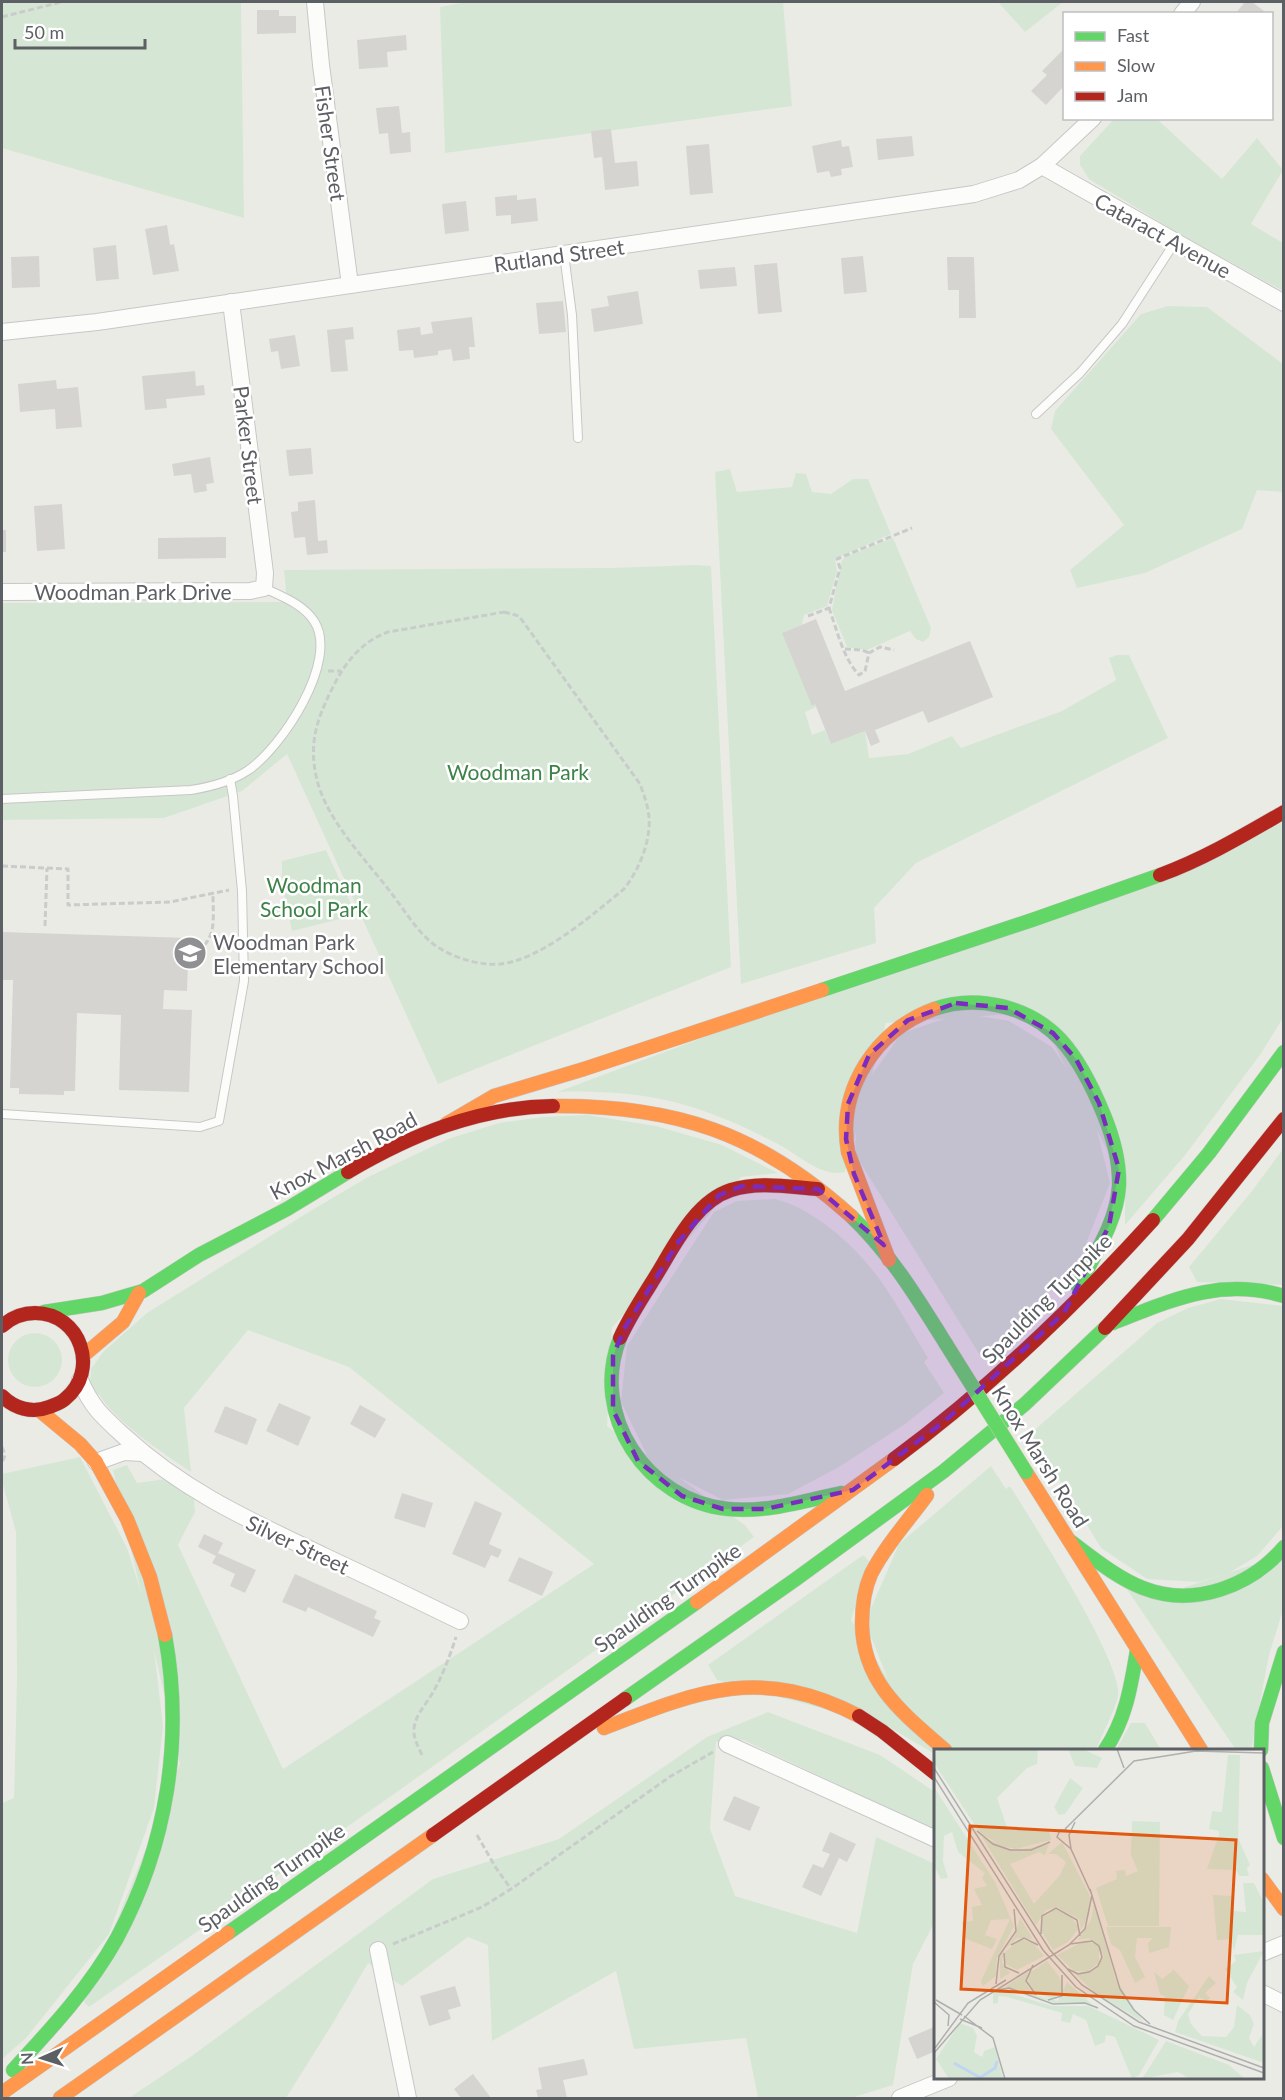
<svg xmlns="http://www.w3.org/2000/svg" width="1285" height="2100" font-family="Lato,sans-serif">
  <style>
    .green { fill: #d5e7d4 }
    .building { fill: #d5d4d1 }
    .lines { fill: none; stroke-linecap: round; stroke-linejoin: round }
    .lane-casing { stroke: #c7c7c7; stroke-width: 10 }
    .street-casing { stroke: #c7c7c7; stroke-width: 18 }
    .fast-casing { stroke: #c6c7c7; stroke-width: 15 }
    .slow-casing { stroke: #c6c7c7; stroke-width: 15 }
    .jam-casing { stroke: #c6c7c7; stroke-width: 15 }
    .path { stroke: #c8ccca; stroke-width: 3; stroke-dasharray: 6 3; stroke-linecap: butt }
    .lane { stroke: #fcfcfb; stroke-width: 8 }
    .street { stroke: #fcfcfb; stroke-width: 16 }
    .fast { stroke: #63d668; stroke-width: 14 }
    .slow { stroke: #ff974d; stroke-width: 14 }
    .jam { stroke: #b3261e; stroke-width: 14 }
    .fast-bridge-casing { stroke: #d1cdb6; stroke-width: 15; stroke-linecap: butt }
    .fast-bridge { stroke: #63d668; stroke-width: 14 }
    .marked { fill: #7b2cbf; fill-opacity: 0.2; stroke: #7b2cbf; stroke-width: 4.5; stroke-dasharray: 12 8; stroke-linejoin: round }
    .labels { text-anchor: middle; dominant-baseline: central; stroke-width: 5; stroke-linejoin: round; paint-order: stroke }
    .street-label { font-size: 21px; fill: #5c5f63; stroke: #fff }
    .park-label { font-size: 21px; fill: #3d8248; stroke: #fff }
    .poi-label { font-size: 21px; fill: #5c5f63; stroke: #fff; text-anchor: start }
    .inset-river { fill: none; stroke: #bed6f2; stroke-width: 3 }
    .inset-road { fill: none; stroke: #aeafae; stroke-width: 1.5 }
    .view { fill: #e15910; fill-opacity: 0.15; stroke: #e15910; stroke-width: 3 }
    .inset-edge { fill: none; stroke: #5c5f63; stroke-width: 3 }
  </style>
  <rect width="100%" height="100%" fill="#ebebe6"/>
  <g class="green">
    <polygon points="2,2 241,2 244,218 2,148"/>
    <polygon points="467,2 783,2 792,106 445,153 440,7"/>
    <polygon points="998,2 1063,2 1025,32"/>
    <polygon points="1114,119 1157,119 1222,179 1257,138 1283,170 1251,224 1283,243 1283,291 1173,230 1089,179 1080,165 1080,156"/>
    <polygon points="1168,306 1207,307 1283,364 1283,492 1257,490 1242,529 1145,573 1077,588 1070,570 1124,525 1051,429 1055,411 1141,314"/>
    <polygon points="730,469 737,492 792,487 796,473 806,474 812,492 831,494 853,479 868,479 891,534 835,559 837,571 827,606 804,615 802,625 783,633 812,705 815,704 816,707 805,712 812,735 825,730 831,744 865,731 869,758 908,754 952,736 961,748 1062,711 1116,680 1109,658 1117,655 1129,655 1168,738 916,863 874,908 876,943 741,984 715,472"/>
    <polygon points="893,538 931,628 929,637 923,642 916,639 910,631 867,650 847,647 832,610 841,562 845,557"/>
    <polygon points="696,565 711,566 731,967 438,1084 287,754 242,791 164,818 2,820 2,603 287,602 284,570 609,568"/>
    <path d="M1283 822V1018L1260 1055 1186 1154 1125 1225V1186L1038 1012 886 1023 845 1172C821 1178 798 1154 776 1143 699 1103 644 1089 557 1092Z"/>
    <polygon points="326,850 356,915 292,931 282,884 282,861"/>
    <polygon points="962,1013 1009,1021 1052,1047 1091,1106 1110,1183 1081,1256 983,1360 855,1154 858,1094 902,1033"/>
    <path d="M587 1115 656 1126 722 1145 778 1173 741 1177 612 1328 607 1426 745 1525 754 1537 397 1792 89 2007 84 2002 180 1764 113 1470 127 1465 137 1483 165 1479 194 1499 195 1512 178 1545 283 1769 594 1564 349 1367 248 1330 184 1408 191 1472C164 1454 114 1421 99 1394L94 1397 90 1383 91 1369 103 1352 147 1313 307 1213 368 1177 448 1139 499 1123 543 1117Z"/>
    <polygon points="1283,1149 1283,1285 1197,1282 1189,1267 1252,1191"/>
    <path d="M775 1199C813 1208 854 1245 877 1276 896 1301 911 1331 928 1358L924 1362 944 1393 905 1424 839 1467 788 1494 723 1500 651 1463 621 1402 627 1346 714 1212 737 1201Z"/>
    <polygon points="1221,1299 1283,1306 1283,1526 1257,1556 1229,1573 1198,1582 1147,1579 1101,1548 1031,1433 1157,1323 1188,1308"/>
    <circle cx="35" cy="1360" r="27"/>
    <polygon points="80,1457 127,1548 151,1624 163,1726 154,1808 109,1934 26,2038 2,2059 2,1803 14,1798 17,1680 16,1532 2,1481 2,1474"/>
    <path d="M991 1466 1006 1489 1010 1486C1031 1520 1124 1664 1118 1696 1116 1708 1101 1737 1096 1750H956L895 1697 865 1622 899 1544Z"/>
    <polygon points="863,1555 869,1561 851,1620 935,1754 887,1726 717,1680 708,1665"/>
    <polygon points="1283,1555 1283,1610 1269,1655 1251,1750 1236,1750 1124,1585 1158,1596"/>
    <polygon points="768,1712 880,1755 935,1792 935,1830 743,1740 716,1742 710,1829 735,1896 857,1933 876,1837 935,1864 935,1921 913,1964 893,2085 851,2098 758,2098 746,2038 634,2049 616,1971 492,2041 488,1945 468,1937 402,1986 368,1963 333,2023 286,2098 129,2098 193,2055 433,1879 559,1839 707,1737"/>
    <polygon points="1131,1723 1145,1723 1161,1750 1116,1750"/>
  </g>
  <g class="building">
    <polygon points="1245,2 1252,2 1264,11 1262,14 1235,14"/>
    <polygon points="257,10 279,10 279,16 296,16 296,33 257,34"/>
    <polygon points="406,35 407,50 387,52 388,67 359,69 357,40"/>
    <polygon points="1064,49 1064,86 1046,105 1031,91 1047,75 1042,71"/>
    <polygon points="399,106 402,133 410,132 411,152 390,154 388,133 379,134 376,108"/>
    <polygon points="611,129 615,163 637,161 639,186 605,190 602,157 594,158 591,131"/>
    <polygon points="912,136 914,156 878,160 876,139"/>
    <polygon points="841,140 842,147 849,146 853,167 841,169 842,175 831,177 829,171 817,173 812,146"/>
    <polygon points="709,144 713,193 690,195 686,146"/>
    <polygon points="517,195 517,200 536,198 538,221 511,224 511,215 496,216 495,197"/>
    <polygon points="466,201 469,231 445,234 442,204"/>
    <polygon points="167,225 170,245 174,244 179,271 153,275 145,229"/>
    <polygon points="116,245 119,279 96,281 93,248"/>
    <polygon points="39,256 40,287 12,288 11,257"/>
    <polygon points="863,256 867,292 844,294 841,258"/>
    <polygon points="947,257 974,257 976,318 959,318 959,290 948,290"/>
    <polygon points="777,263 782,312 758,314 754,265"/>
    <polygon points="735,267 737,286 700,289 698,270"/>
    <polygon points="638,291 643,324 594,332 591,309 609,306 607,296"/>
    <polygon points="563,301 566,332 539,334 536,303"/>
    <polygon points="472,317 475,347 469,347 470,359 453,361 451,349 438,351 438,355 414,358 413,350 399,351 397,330 420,327 421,335 433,333 431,322"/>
    <polygon points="353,327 354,339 345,340 348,371 331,372 327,330"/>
    <polygon points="295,335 300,366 281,369 278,351 271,352 269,339"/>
    <polygon points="195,371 196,386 204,385 205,395 166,399 167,408 145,410 142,376"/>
    <polygon points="56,380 57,389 78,387 82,427 56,429 55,409 20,412 18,384"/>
    <polygon points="311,448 313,474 289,476 286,450"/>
    <polygon points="210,457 214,483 206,484 207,491 194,493 191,474 174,476 172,464"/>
    <polygon points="315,500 318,541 327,540 328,553 307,555 305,537 294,538 291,512 298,511 298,502"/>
    <polygon points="62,504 65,549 37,551 34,506"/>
    <rect x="2" y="530" width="4" height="22"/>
    <polygon points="226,537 226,558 158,559 158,538"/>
    <polygon points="816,619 845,691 970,641 993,697 928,723 923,711 875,730 880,742 871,746 865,731 831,744 815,704 812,706 782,633"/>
    <polygon points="2,932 189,938 187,991 164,990 163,1009 192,1010 189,1092 119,1090 121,1015 77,1013 75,1091 64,1091 64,1095 19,1094 19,1088 10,1088 13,980 2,980"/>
    <polygon points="279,1403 311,1417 298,1446 266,1431"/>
    <polygon points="360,1405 386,1419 375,1438 350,1424"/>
    <polygon points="225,1406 257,1419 247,1445 214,1432"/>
    <polygon points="402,1493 433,1503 425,1528 394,1518"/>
    <polygon points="475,1501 502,1513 489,1544 502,1550 498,1558 491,1555 485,1568 452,1554"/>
    <polygon points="204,1534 223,1543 218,1553 256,1570 245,1593 230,1586 235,1574 212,1563 216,1556 198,1547"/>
    <polygon points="519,1557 553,1572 542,1596 508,1581"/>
    <polygon points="295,1574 377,1611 374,1618 381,1621 373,1637 308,1607 306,1612 282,1602"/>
    <polygon points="734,1796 760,1807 750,1831 723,1820"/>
    <polygon points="830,1832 856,1844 847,1862 839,1858 821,1896 802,1887 813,1864 823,1868 830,1854 822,1851"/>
    <polygon points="455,1986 461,2006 448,2010 451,2019 429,2026 420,1996"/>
    <polygon points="934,2027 936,2051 917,2059 908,2038"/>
    <polygon points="584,2059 588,2075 563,2080 567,2098 538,2098 536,2090 542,2089 538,2068"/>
    <polygon points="473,2074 491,2098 461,2098 454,2089"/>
  </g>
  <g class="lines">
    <g class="lane-casing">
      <g id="lane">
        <polyline points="564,254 572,315 578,438"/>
        <polyline points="1036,414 1080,373 1122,324 1175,242"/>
        <path d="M2 799 191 790C210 787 230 782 247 771 281 749 340 660 314 621 303 604 281 596 264 588"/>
        <polyline points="2,1114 200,1127 219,1121 244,981 242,891 233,796 230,779"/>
      </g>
    </g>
    <g class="street-casing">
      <g id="street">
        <polyline points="315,2 321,65 350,285"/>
        <polyline points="1182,14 1192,2"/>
        <polyline points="1042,166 1284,303"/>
        <polyline points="2,332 97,322 974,194 1019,180 1042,166 1093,118"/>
        <polyline points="2,592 250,591 264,588 265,573 231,302"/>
        <path d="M80 1380C92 1408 103 1417 125 1437 185 1492 251 1521 324 1556 369 1577 415 1599 460 1621"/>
        <polyline points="96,1462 124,1452 143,1453"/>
        <polyline points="727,1744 936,1839"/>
        <polyline points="378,1950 408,2098"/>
        <polyline points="1262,1953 1284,1944"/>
        <polyline points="1262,1993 1284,2004"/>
        <polyline points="900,2098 949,2078"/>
      </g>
    </g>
    <g class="fast-casing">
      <g id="fast">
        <polyline points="822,990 1035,919 1160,875"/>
        <path d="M934 1009C977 994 1029 1006 1061 1040 1080 1061 1093 1088 1104 1115 1113 1137 1120 1161 1119 1186 1117 1222 1094 1255 1078 1287"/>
        <path d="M851 1216C890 1253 918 1299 946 1344"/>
        <polyline points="1153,1220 1209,1153 1284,1052"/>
        <polyline points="44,1312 102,1303 143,1291 199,1255 287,1209 348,1172"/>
        <path d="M1113 1323C1172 1300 1220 1277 1284 1296"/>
        <path d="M620 1338C589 1415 647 1501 728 1509 766 1513 804 1501 841 1493"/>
        <path d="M1070 1541C1093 1558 1117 1578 1143 1588 1194 1608 1251 1586 1284 1547"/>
        <polyline points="625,1699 796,1579 944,1471 1025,1404 1105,1328"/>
        <path d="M1105 1750C1126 1719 1131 1686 1137 1650"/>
        <polyline points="1261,1750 1262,1723 1284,1652"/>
        <polyline points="1262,1768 1284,1838"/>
        <polyline points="228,1933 697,1602"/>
        <path d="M13 2070C51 2029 90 1987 117 1938 167 1845 184 1739 165 1635"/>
      </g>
    </g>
    <g class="slow-casing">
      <g id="slow">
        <path d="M553 1106C675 1105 759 1133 851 1216"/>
        <polyline points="446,1124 494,1096 584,1069 822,990"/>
        <path d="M889 1260 848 1152C837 1089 876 1030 934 1009"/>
        <polyline points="84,1355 123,1322 139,1293"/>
        <polyline points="39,1410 80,1444 96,1462"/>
        <polyline points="96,1462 127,1519 150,1577 165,1635"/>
        <polyline points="1026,1472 1201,1750"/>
        <path d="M927 1495C908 1521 886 1545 871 1574 864 1590 862 1607 862 1624 863 1684 904 1714 945 1750"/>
        <polyline points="697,1602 894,1459"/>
        <path d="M604 1728C698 1691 761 1665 859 1716"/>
        <polyline points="1262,1879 1284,1909"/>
        <polyline points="2,2093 228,1933"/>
        <polyline points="60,2098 433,1835"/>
      </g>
    </g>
    <g class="jam-casing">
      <g id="jam">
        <path d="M1160 875C1204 859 1244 835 1284 812"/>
        <path d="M348 1172C411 1135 478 1107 553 1106"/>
        <path d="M2 1326C12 1317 22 1313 35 1313 81 1313 100 1371 65 1399 61 1403 54 1405 49 1407 32 1414 14 1408 2 1396"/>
        <polyline points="1105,1328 1188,1239 1284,1119"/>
        <path d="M620 1338C629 1318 641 1300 652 1282 672 1251 693 1202 731 1190 759 1181 790 1187 818 1189"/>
        <path d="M894 1459C989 1389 1074 1307 1153 1220"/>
        <polyline points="859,1716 882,1731 936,1774"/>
        <polyline points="433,1835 625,1699"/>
      </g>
    </g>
    <g class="path">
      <polyline points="2,17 61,2"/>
      <path d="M829 608C837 630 843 658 859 675L865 671 869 653 880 647 894 650"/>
      <path d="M504 612 519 616 640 784C644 795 648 806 649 817 651 841 639 870 624 889 592 915 542 959 501 964 481 966 453 958 436 946 418 933 405 911 392 894 367 861 327 821 317 780 308 743 317 718 334 685 346 661 363 641 388 632Z"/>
      <polyline points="808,616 829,608 840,568 837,559 912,528"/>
      <polyline points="845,649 862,650 869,653"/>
      <polyline points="328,671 341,671"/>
      <polyline points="2,866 68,869 68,905 170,902 229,890"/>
      <polyline points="45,926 47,868"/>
      <path d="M190 956C218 941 213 922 213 894"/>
      <polyline points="2,1447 5,1455 2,1463"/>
      <path d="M422 1755C418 1746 413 1738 414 1728 416 1714 425 1706 432 1694 442 1677 450 1656 456 1637"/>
      <polyline points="477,1835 496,1868 511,1889"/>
      <polyline points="393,1944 482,1907 511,1889 671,1776 713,1752"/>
    </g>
    <use href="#lane" class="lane"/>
    <use href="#street" class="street"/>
    <use href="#fast" class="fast"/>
    <use href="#slow" class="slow"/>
    <use href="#jam" class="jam"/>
    <g class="fast-bridge-casing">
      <polyline id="fast-bridge" points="946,1344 1026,1472"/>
    </g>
    <use href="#fast-bridge" class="fast-bridge"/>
  </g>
  <path class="marked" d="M956 1003 1008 1008 1053 1033 1076 1059 1099 1103 1119 1169 1109 1226 1064 1313 945 1421 853 1490 765 1509H723L682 1496 638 1461 613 1410V1356L624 1329 679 1241 719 1195 742 1186 818 1189 884 1245 854 1174 846 1139 848 1104 869 1055 908 1020Z"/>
  <defs>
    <g id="school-disc" transform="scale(1.725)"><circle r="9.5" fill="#8e9091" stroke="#fff"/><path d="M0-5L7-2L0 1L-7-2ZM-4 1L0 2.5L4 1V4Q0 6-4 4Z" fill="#fff"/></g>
  </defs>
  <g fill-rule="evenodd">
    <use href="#school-disc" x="190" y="953"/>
  </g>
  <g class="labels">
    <g class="street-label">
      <text transform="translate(331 143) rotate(82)">Fisher Street</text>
      <text transform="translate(1163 235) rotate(29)">Cataract Avenue</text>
      <text transform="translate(559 255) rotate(-8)">Rutland Street</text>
      <text transform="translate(249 445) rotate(83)">Parker Street</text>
      <text x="133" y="591">Woodman Park Drive</text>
      <text transform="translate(343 1155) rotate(-28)">Knox Marsh Road</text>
      <text transform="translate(1046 1298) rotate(-45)">Spaulding Turnpike</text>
      <text transform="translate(1041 1456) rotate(58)">Knox Marsh Road</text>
      <text transform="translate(298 1544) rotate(25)">Silver Street</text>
      <text transform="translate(667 1597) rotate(-35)">Spaulding Turnpike</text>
      <text transform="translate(271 1877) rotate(-35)">Spaulding Turnpike</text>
    </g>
    <g class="park-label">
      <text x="518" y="771">Woodman Park</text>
      <text x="314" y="884">Woodman<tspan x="314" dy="24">School Park</tspan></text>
    </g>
    <g class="poi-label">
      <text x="213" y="941">Woodman Park<tspan x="213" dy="24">Elementary School</tspan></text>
    </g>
  </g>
  <g transform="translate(934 1749)">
    <rect width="330" height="330" fill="#ebebe6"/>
    <path d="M3 0H104L103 15 93 19 63 49 74 81H115L117 91 82 100 68 97 46 84 0 14ZM134 0H149L168 9 163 19 141 17ZM294 6H306L304 89 316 116 313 119 315 127H305L302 121 273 120 285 86V82L275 80 278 62 288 63ZM136 29 149 39 131 65 125 66 120 58ZM0 38 61 133 80 177 63 209 62 227 49 237 47 232 76 170 57 171 51 186 63 190 58 200 32 190 27 173 39 172 38 158 48 156 40 140 53 137 48 129 51 124 24 103 18 83 10 87 9 112 14 129 7 130 0 117ZM198 72 226 73 225 177H174L162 139 183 130 182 122 191 121 192 127 204 122 197 106ZM48 88 81 102 115 95 111 106 105 103 76 115 100 155 126 126 132 113 122 105H114L128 93 156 147 155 166 147 181 145 170 123 158 112 161 102 176ZM309 134H320L330 154V186H304L300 202 297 190 283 191 279 146 298 147 300 162 312 163ZM160 154 181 229 209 273 160 243 140 224 160 221 170 207 155 189 144 191 157 171ZM122 160 137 168 145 179 134 193 119 201 107 181 108 169ZM86 169 99 190 83 189 70 201 68 213 76 224 66 230V207L80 188ZM172 178H237L235 198 215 204 214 194 219 189H203L201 208 211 228 201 234 186 201 177 195ZM87 190 100 195 110 207 83 221 70 214 71 203ZM152 191 165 198V214L154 222H140L123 206ZM330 202 313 234 309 251 299 243 303 238 291 220 302 212 300 206ZM113 212 126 229 129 242 119 250 103 245 94 236 95 224ZM240 221 255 237 239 271 230 266 231 247 226 245 220 223 228 230ZM94 223 92 235 100 246 124 252 133 233 158 255 121 254 71 238ZM275 227 282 234 271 244 276 249 272 252 265 248 254 265 257 275 268 287 292 288 300 278 303 256 316 266 320 275 315 289 320 298 328 286 330 314 241 283 244 272ZM69 242 118 257H155L225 291 205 326 198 330 181 288 172 286 171 293 161 297 152 271 139 265 136 274 127 272 128 264 73 248 64 247V254L59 255V244ZM26 274 39 279 43 287 40 303 48 308 50 302 61 298 69 330H15L2 310ZM232 292 295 316 311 330H256L244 323 208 330Z" fill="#d5e7d4"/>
    <path class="inset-river" d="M20 314 45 328M44 330 61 319 63 312"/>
    <path class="inset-road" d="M183 0 190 19M0 19 116 201 148 236 205 273 330 319M0 28 109 201 142 238 200 277 330 324M131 80 200 12 262 2 330 4M133 81H126L123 88 137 100M43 82 59 95 76 101H97L116 93M156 140 186 240 200 261 216 275M107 185 108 167 122 159 143 171 146 187M77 196 90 189 104 196M70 204 71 218 85 224M99 216 92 232 102 246M134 220 144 225 155 223 164 217 168 208 165 197 158 192 136 195M62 235 65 207 82 182 80 160M58 242 75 239 119 255 151 254 164 259M2 251 28 266M114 251 128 247V226M0 253 15 266 14 277M30 267 59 289 71 330M26 270 48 279M1 299 34 254 72 231M0 304 46 251 135 196 151 180 158 146 137 100 135 86 141 73"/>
    <path class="view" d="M36 77 302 91 293 254 27 240Z"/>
    <rect width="330" height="330" class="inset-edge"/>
  </g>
  <rect width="1285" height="2100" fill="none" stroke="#5c5f63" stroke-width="6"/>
  <rect x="1063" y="12" width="210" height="108" fill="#ffffff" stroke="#bebfc1" stroke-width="1.5"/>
  <rect x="1075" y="32" width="30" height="9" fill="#63d668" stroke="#bebfc1" stroke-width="1.5"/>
  <text x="1117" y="42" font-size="18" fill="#5c5f63">Fast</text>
  <rect x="1075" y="62" width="30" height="9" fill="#ff974d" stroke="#bebfc1" stroke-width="1.5"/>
  <text x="1117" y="72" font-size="18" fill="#5c5f63">Slow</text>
  <rect x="1075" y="92" width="30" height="9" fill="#b3261e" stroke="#bebfc1" stroke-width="1.5"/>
  <text x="1117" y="102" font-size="18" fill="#5c5f63">Jam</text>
  <g transform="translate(42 2058) rotate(267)" stroke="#ffffff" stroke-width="4.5" paint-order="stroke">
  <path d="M0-4.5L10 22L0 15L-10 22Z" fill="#5c5f63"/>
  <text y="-9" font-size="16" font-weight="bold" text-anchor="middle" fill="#5c5f63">N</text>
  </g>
  <path d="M15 39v9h130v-9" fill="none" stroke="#5c5f63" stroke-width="3"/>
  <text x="24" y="39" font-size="18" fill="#5c5f63" stroke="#ffffff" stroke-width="4.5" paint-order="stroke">50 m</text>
</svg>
